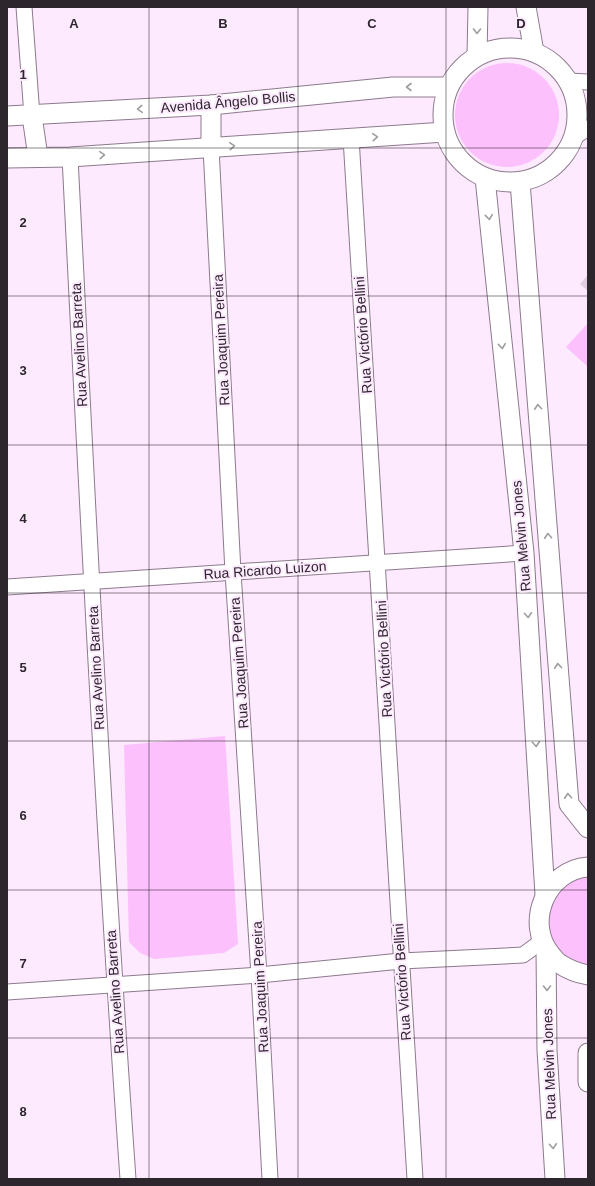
<svg xmlns="http://www.w3.org/2000/svg" width="595" height="1186" font-family="Helvetica,sans-serif">
  <style>
    .green { fill: #fcc0fc }
    .building { fill: #e2cee1 }
    .lines { fill: none; stroke-linecap: round; stroke-linejoin: round }
    .minor-casing { stroke: #8c7a8c; stroke-width: 17 }
    .tertiary-casing { stroke: #8c7a8c; stroke-width: 21 }
    .minor { stroke: #fff; stroke-width: 15 }
    .tertiary { stroke: #fff; stroke-width: 19 }
    .oneway { stroke: #a09da0 }
    .grid { fill: none; stroke: #2d262d; stroke-width: 1; stroke-opacity: 0.55 }
    .labels { text-anchor: middle; dominant-baseline: central; stroke-width: 4; stroke-linejoin: round; paint-order: stroke }
    .street-label { font-size: 14px; fill: #2d262d; stroke: #feeafe }
    .grid-label { font-size: 13px; text-anchor: middle; font-weight: bold; fill: #2d262d; stroke: #feeafe; stroke-width: 4; stroke-linejoin: round; paint-order: stroke }
  </style>
  <rect width="100%" height="100%" fill="#feeafe"/>
  <g class="green">
    <circle cx="507" cy="115" r="52"/>
    <polygon points="588,323 588,367 566,347"/>
    <polygon points="225,736 238,944 224,953 154,959 140,953 129,942 124,745"/>
    <polygon points="588,875 588,968 562,956 547,930 551,902 570,880"/>
  </g>
  <polygon class="building" points="588,275 588,291 580,284"/>
  <g class="lines">
    <g class="minor-casing">
      <g id="minor">
        <polyline points="24,7 32,116"/>
        <polyline points="568,81 588,82"/>
        <polyline points="351,138 415,1179"/>
        <polyline points="573,138 588,128"/>
        <polyline points="211,148 233,572 259,975 270,1179"/>
        <path d="M70 157C87 498 104 839 128 1179"/>
        <polyline points="7,587 524,553"/>
        <polyline points="7,992 259,975 401,961 523,955 542,941"/>
      </g>
    </g>
    <g class="tertiary-casing">
      <g id="tertiary">
        <polyline points="526,7 534,52"/>
        <circle cx="510" cy="115" r="67"/>
        <polyline points="477,55 478,7"/>
        <polyline points="211,105 211,148"/>
        <polyline points="7,116 211,105 393,87 448,87"/>
        <polyline points="32,116 38,157"/>
        <polyline points="7,158 70,157 445,132"/>
        <polyline points="485,178 524,553 545,895"/>
        <polyline points="520,182 569,804 588,828"/>
        <path d="M588 867C546 870 524 923 551 955 554 958 556 962 560 964 569 970 577 973 588 975"/>
        <polyline points="546,949 547,1050 555,1179"/>
        <polyline points="588,1053 588,1082"/>
      </g>
    </g>
    <use href="#minor" class="minor"/>
    <use href="#tertiary" class="tertiary"/>
  </g>
  <defs><path id="oneway-chevron" d="M-2-3.5L2.5 0L-2 3.5" fill="none" stroke-width="1.6" stroke-linecap="round" stroke-linejoin="round"/></defs>
  <g class="oneway">
    <use href="#oneway-chevron" transform="translate(477 31) rotate(91)"/>
    <use href="#oneway-chevron" transform="translate(409 87) rotate(-180)"/>
    <use href="#oneway-chevron" transform="translate(140 109) rotate(177)"/>
    <use href="#oneway-chevron" transform="translate(375 137) rotate(-4)"/>
    <use href="#oneway-chevron" transform="translate(232 146) rotate(-4)"/>
    <use href="#oneway-chevron" transform="translate(102 155) rotate(-4)"/>
    <use href="#oneway-chevron" transform="translate(489 217) rotate(84)"/>
    <use href="#oneway-chevron" transform="translate(502 346) rotate(84)"/>
    <use href="#oneway-chevron" transform="translate(538 407) rotate(-94)"/>
    <use href="#oneway-chevron" transform="translate(548 536) rotate(-94)"/>
    <use href="#oneway-chevron" transform="translate(528 615) rotate(86)"/>
    <use href="#oneway-chevron" transform="translate(558 666) rotate(-94)"/>
    <use href="#oneway-chevron" transform="translate(536 744) rotate(86)"/>
    <use href="#oneway-chevron" transform="translate(568 796) rotate(-94)"/>
    <use href="#oneway-chevron" transform="translate(547 988) rotate(90)"/>
    <use href="#oneway-chevron" transform="translate(553 1146) rotate(86)"/>
  </g>
  <path class="grid" d="M149 7V1179M298 7V1179M446 7V1179M7 148H588M7 296H588M7 445H588M7 593H588M7 741H588M7 890H588M7 1038H588"/>
  <g class="labels">
    <g class="street-label">
      <text transform="translate(228 102) rotate(-5)">Avenida Ângelo Bollis</text>
      <text transform="translate(363 335) rotate(-94)">Rua Victório Bellini</text>
      <text transform="translate(221 340) rotate(-93)">Rua Joaquim Pereira</text>
      <text transform="translate(79 345) rotate(-93)">Rua Avelino Barreta</text>
      <text transform="translate(521 536) rotate(-95)">Rua Melvin Jones</text>
      <text transform="translate(265 570) rotate(-4)">Rua Ricardo Luizon</text>
      <text transform="translate(384 659) rotate(-93)">Rua Victório Bellini</text>
      <text transform="translate(239 663) rotate(-94)">Rua Joaquim Pereira</text>
      <text transform="translate(96 668) rotate(-93)">Rua Avelino Barreta</text>
      <text transform="translate(402 982) rotate(-94)">Rua Victório Bellini</text>
      <text transform="translate(260 987) rotate(-93)">Rua Joaquim Pereira</text>
      <text transform="translate(115 992) rotate(-94)">Rua Avelino Barreta</text>
      <text transform="translate(549 1064) rotate(-92)">Rua Melvin Jones</text>
    </g>
  </g>
  <g class="grid-label">
    <text x="74" y="28">A</text>
    <text x="223" y="28">B</text>
    <text x="372" y="28">C</text>
    <text x="521" y="28">D</text>
    <text x="23" y="79">1</text>
    <text x="23" y="227">2</text>
    <text x="23" y="375">3</text>
    <text x="23" y="523">4</text>
    <text x="23" y="672">5</text>
    <text x="23" y="820">6</text>
    <text x="23" y="968">7</text>
    <text x="23" y="1116">8</text>
  </g>
  <rect width="595" height="1186" fill="none" stroke="#2d262d" stroke-width="16"/>
</svg>
